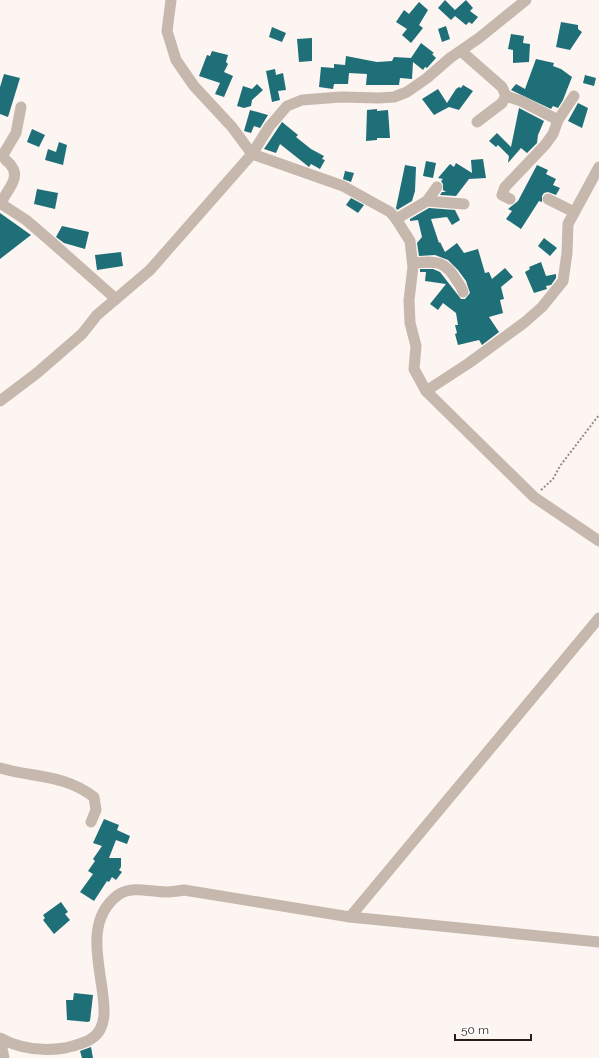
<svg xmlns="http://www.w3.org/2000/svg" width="599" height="1058" font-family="Raleway,sans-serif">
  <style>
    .building { fill: #1e6f77 }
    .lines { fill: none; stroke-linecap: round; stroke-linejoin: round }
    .path { stroke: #968c87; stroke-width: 2; stroke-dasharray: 2 2; stroke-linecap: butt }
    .minor { stroke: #c7b8ae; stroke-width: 11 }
  </style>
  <rect width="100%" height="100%" fill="#fcf5f1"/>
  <g class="building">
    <polygon points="445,0 455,10 466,0 473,8 470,11 478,17 472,24 469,22 466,25 455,16 451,20 438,8"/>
    <polygon points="419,2 428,10 419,25 423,28 411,43 402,35 407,29 396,22 404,10 409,14"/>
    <polygon points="561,22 578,25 578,29 582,32 570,50 556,47"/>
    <polygon points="446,26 450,39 442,42 438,29"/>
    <polygon points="272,27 286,33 282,42 269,37"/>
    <polygon points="511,34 524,36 523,43 530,44 529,62 513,63 513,50 508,49"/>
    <polygon points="312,38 312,61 299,62 297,39"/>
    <polygon points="421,43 434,53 432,54 436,58 427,68 425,67 423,70 413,62 412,79 400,78 399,85 366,85 367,74 349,73 348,84 334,84 333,89 319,87 321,67 334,68 334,64 345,65 346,56 377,62 392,61 394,57 411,58"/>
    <polygon points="212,51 228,55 226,62 228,64 224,72 233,76 224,97 215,94 220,83 199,76 207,55 210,56"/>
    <polygon points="536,59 554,63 553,66 561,69 572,77 563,100 558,108 553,106 551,109 511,90 516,84 525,89"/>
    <polygon points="275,69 276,75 283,73 286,90 278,91 280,100 272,102 266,71"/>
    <polygon points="4,74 20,78 8,117 0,114 0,87"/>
    <polygon points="585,75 596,78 594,86 583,83"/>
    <polygon points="257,84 263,90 252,100 251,106 244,108 237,106 243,86 252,89"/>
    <polygon points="463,85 473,91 459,110 449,107 434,115 422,99 438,89 447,103 456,89 459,87 461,88"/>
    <polygon points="578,103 588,108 582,128 568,121"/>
    <polygon points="519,108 544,121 538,135 537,143 527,153 521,148 508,163 509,156 498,145 496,147 489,141 497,133 511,147"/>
    <polygon points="377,109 377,111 388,110 390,138 377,138 377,140 366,141 367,110"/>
    <polygon points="250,110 268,115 260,128 254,126 251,133 244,131"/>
    <polygon points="282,122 298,135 296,137 311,149 324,156 322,159 325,160 320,169 311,164 309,167 280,144 276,153 264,149"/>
    <polygon points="32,129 45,135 39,147 27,142"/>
    <polygon points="59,142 67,145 63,165 45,160 48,149 56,152"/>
    <polygon points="483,159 486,178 469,179 456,196 440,195 442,192 446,192 443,190 443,184 441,181 443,179 438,178 450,164 454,167 456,163 472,173 471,160"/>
    <polygon points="426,161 436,163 433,178 423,176"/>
    <polygon points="405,165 416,167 415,191 412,201 397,210 396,208"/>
    <polygon points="537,165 548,170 546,174 556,179 553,185 560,188 556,195 548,192 544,193 542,196 542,202 539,201 521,229 506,219 512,211 508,209 518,201"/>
    <polygon points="345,171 354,173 351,182 343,179"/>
    <polygon points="37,189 58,193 55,209 34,204"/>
    <polygon points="351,198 364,205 358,213 346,205"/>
    <polygon points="429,208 455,210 460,220 452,225 447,217 431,219 439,243 440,242 445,252 457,243 464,253 478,249 485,273 489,272 492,279 505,268 513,277 501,287 504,299 500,300 503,313 489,317 499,332 482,345 479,340 458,345 455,334 457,333 455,325 458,325 456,313 443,303 438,310 430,304 446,284 425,281 426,272 420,272 420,269 433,269 440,272 461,299 465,299 470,293 466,281 458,270 448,260 435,255 419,256 417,243 422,237 418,220 410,221 410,219"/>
    <polygon points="0,213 31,235 0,259"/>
    <polygon points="62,226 89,232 85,249 64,243 56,237"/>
    <polygon points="544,238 557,248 550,256 538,246"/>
    <polygon points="121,252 123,266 97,270 95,255"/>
    <polygon points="541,262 546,276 556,274 556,278 551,285 546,286 547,289 534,293 525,272 530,269 529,267"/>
    <polygon points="104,819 119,825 117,830 130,836 127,844 116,840 109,858 121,858 121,867 119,870 122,872 116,880 112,877 109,882 107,881 94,901 80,892 93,874 88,871 95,861 93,859 102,846 93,843"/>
    <polygon points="61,902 68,912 65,914 70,920 54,934 43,920 45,918 43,915"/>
    <polygon points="74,993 93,995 90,1021 88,1022 67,1020 66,1000 73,1000"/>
    <polygon points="91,1047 93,1058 82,1058 80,1051"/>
  </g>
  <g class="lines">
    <polyline class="path" points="541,490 553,479 560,466 599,415"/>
    <g class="minor">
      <polyline points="171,0 167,31 176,60 194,86 232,127 252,154 343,186 390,212 396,219 410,241 413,267 409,300 410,323 416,346 414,369 426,391 534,497 599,541"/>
      <polyline points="461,51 502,87 506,96 502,103 477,122"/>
      <polyline points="506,96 521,101 558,120"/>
      <polyline points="510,199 502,195 505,187 545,145 553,134 558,120 574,96"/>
      <polyline points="548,199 574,212"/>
      <polyline points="427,201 464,204"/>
      <polyline points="0,203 26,220 47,238 116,299"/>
      <path d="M1 204C4 193 21 179 12 167 9 161 5 162 3 155L16 133 21 107"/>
      <polyline points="396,219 427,201 437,187"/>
      <path d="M413 263C436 261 445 260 457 281 460 285 462 288 463 292"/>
      <polyline points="426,391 469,363 525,322 542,307 563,281 567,253 568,224 599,167"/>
      <polyline points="0,401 37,373 82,334 97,315 150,270 252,154 269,127 287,106 302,100 341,97 379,98 394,97 407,92 427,78 450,58 479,38 526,0"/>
      <path d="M0 768C35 778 64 774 94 797L96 810 91 822"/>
      <polyline points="350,917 599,618"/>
      <path d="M0 1038C21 1049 41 1052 65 1048 73 1046 83 1044 91 1039 129 1016 67 933 118 895 132 885 150 892 166 892 172 892 178 891 184 890L350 917 599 942"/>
      <polyline points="2,1039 2,1048 4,1058"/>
    </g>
  </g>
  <path d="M455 1034v6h76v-6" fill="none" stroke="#2b1e17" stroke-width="2"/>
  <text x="461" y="1034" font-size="12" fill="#2b1e17" stroke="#ffffff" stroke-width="3" paint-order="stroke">50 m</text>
</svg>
